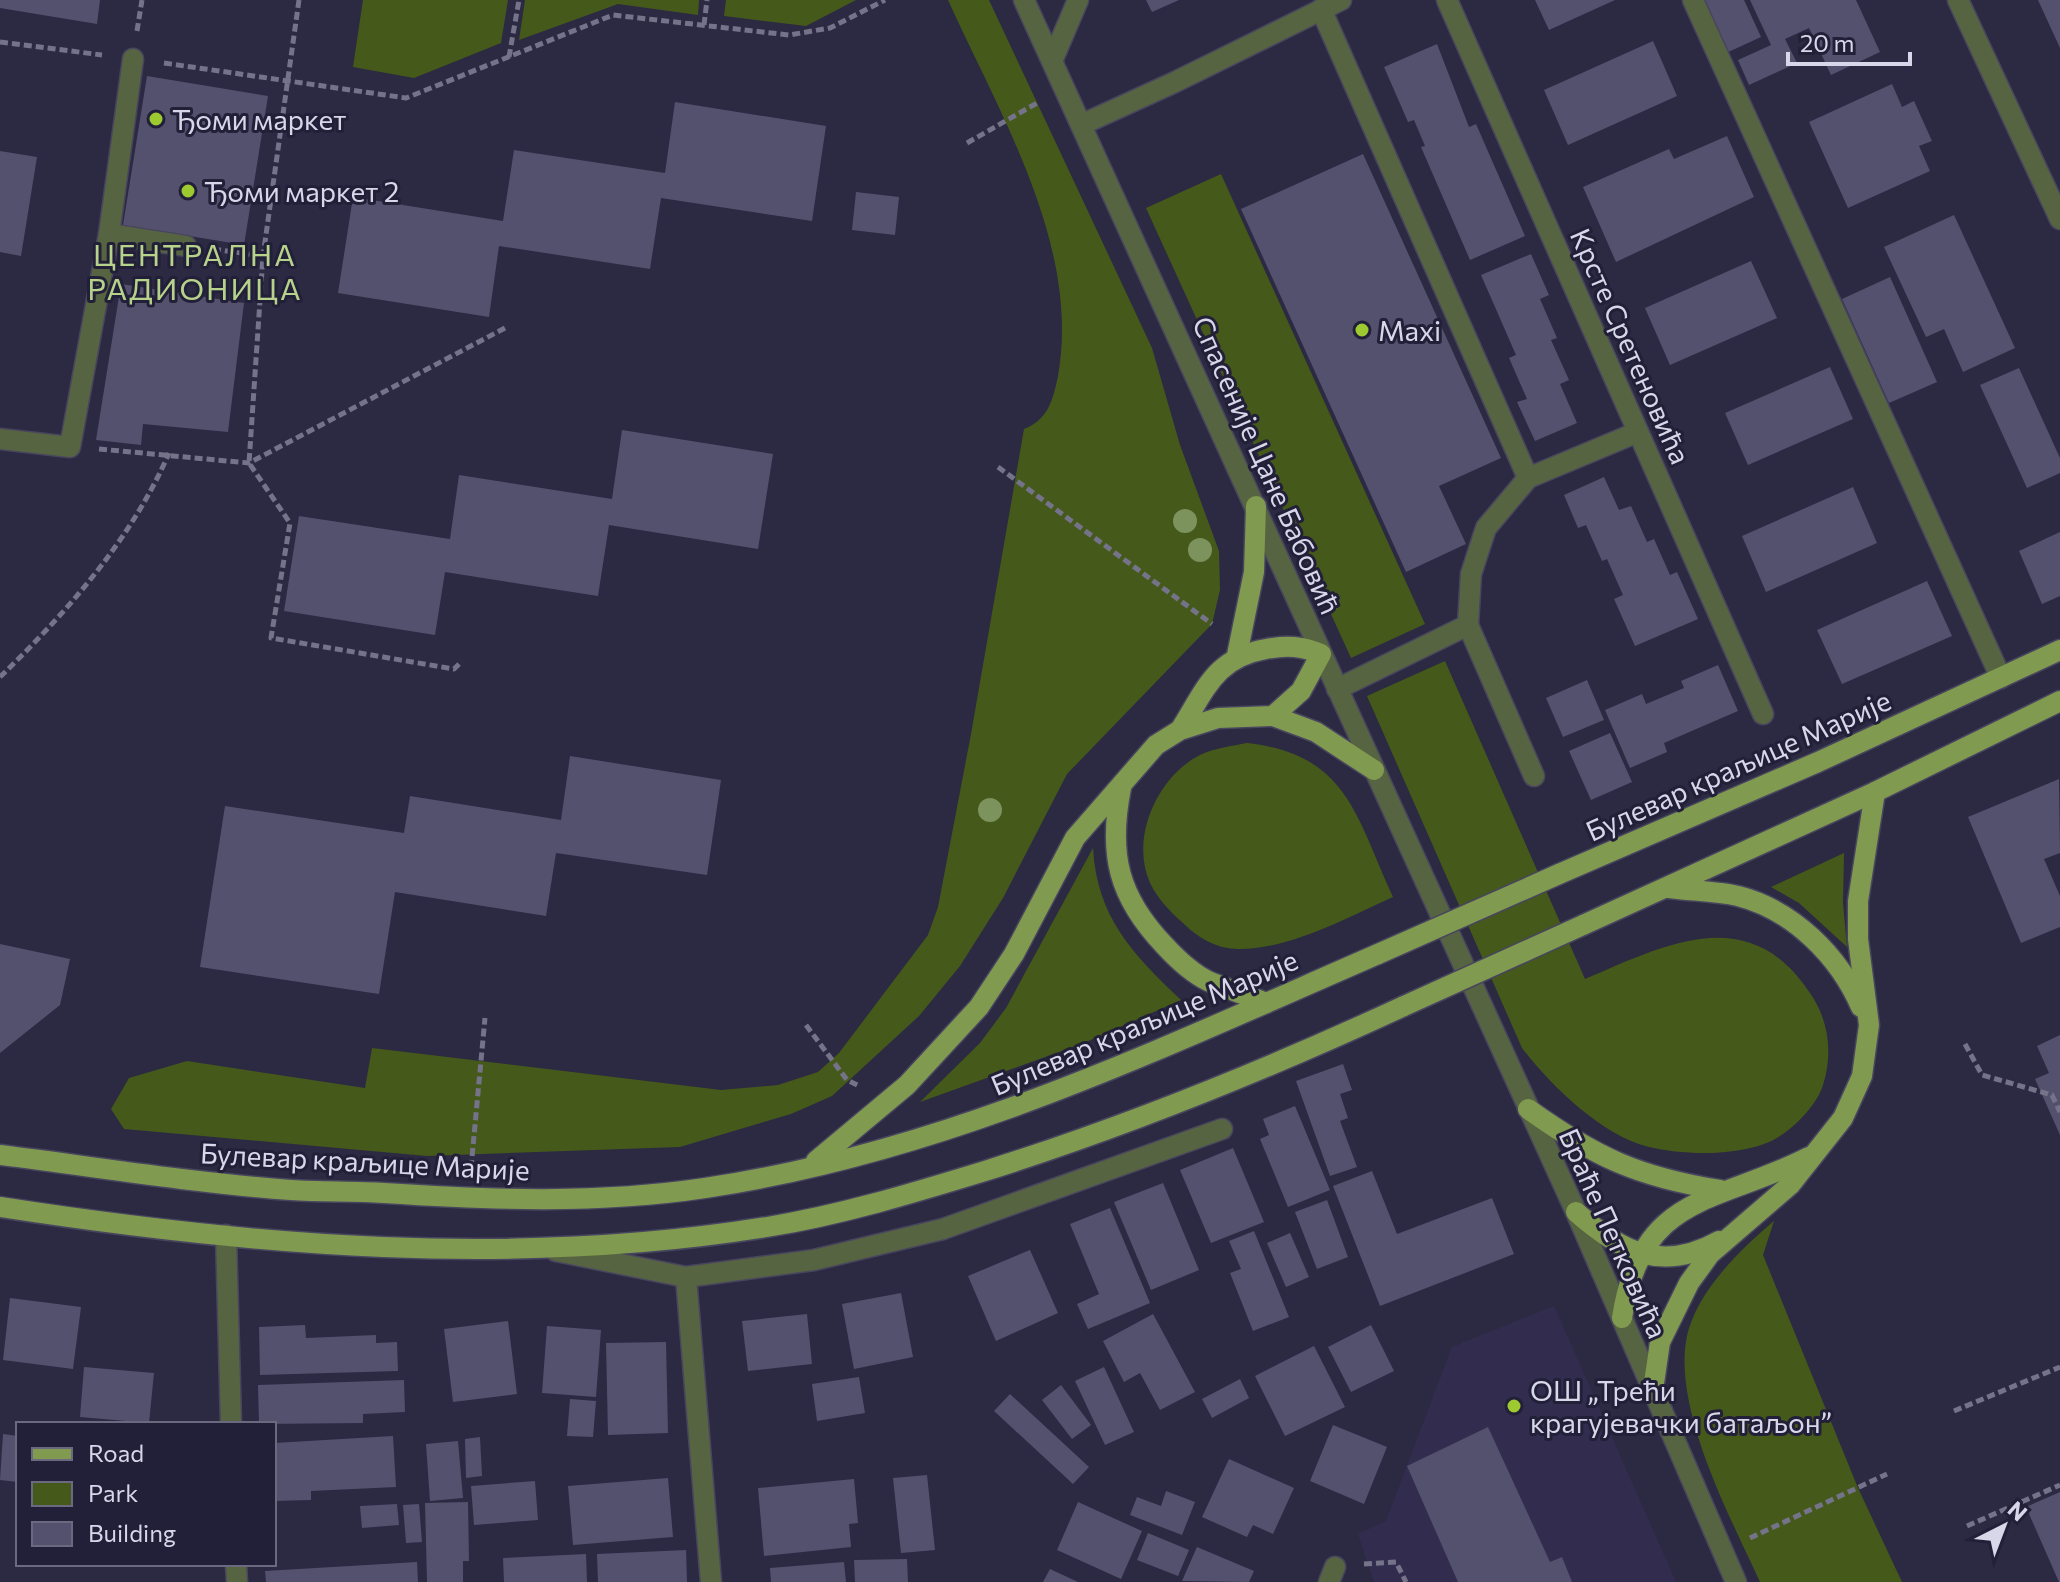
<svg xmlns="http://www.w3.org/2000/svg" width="2060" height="1582" font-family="Commissioner,sans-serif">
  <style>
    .built { fill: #322d4e }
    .green { fill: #45591b }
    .building { fill: #54516e }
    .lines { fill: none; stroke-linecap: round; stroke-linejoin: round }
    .service-casing { stroke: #48455e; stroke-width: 23 }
    .minor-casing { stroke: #48455e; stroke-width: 23 }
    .tertiary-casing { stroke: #48455e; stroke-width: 23 }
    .primary-casing { stroke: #48455e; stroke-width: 23 }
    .path { stroke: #75738a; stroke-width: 5; stroke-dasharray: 8 4; stroke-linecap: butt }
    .service { stroke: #576441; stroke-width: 20 }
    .minor { stroke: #576441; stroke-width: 20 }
    .tertiary { stroke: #576441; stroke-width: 20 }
    .primary { stroke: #809a50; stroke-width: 20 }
    .primary-bridge-casing { stroke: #48455e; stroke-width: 23; stroke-linecap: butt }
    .primary-bridge { stroke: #809a50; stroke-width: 20 }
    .tree { fill: #7d935d }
    .poi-dot { fill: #9dca30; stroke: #221f39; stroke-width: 3 }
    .labels { text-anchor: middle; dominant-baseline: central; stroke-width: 6; stroke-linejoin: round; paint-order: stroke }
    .poi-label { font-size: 28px; fill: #d8d7e9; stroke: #221f39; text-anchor: start }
    .street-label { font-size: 28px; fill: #d8d7e9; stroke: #221f39 }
    .neighbourhood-label { font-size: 30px; letter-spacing: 2px; fill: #b7d28a; stroke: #221f39 }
  </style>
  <rect width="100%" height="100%" fill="#2c2943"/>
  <polygon class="built" points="1554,1306 1676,1582 1374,1582 1358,1534 1386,1521 1452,1347"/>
  <g class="green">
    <polygon points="363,0 508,0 501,43 414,78 353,67"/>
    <polygon points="525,0 699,0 698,15 618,4 519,40"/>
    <polygon points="726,0 856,0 806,26 724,16"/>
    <path d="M948 0H989L1152 348 1180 445 1219 551 1220 590 1212 624 1067 774 1003 898 960 966 919 1016 832 1096 791 1114 680 1147 427 1156 124 1129 111 1109 129 1078 187 1061 365 1088 372 1048 721 1090 778 1085 818 1072 839 1053 928 935 938 907 971 734 1024 429C1048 420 1053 400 1058 376 1081 247 1000 115 948 0Z"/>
    <polygon points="1221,174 1425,624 1351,658 1146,208"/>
    <path d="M1445 661 1585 979C1667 944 1749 901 1810 993 1829 1020 1833 1054 1823 1085 1816 1108 1786 1137 1764 1144 1732 1156 1682 1155 1649 1147 1602 1136 1550 1085 1522 1048L1367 696Z"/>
    <path d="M1247 743C1348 754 1356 817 1393 897 1346 918 1289 950 1237 949 1215 948 1198 938 1183 923 1168 910 1153 894 1147 875 1133 831 1160 775 1200 755 1215 748 1232 746 1247 743Z"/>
    <path d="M1093 848C1097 918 1133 954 1181 1000L1084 1043 920 1102 980 1043 1006 1008Z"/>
    <polygon points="1844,853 1843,903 1847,947 1799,903 1771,887"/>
    <path d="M1774 1221 1763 1255 1858 1488 1902 1582H1760C1730 1516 1662 1391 1692 1320 1707 1282 1743 1247 1774 1221Z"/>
  </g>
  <g class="building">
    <polygon points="0,0 100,0 97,24 0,8"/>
    <polygon points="1146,0 1179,0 1152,12"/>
    <polygon points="1535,0 1615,0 1549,30"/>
    <polygon points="1699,0 1744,0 1761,37 1724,54"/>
    <polygon points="1750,0 1856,0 1880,52 1831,75 1809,28 1785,39 1797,63 1749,85 1738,60 1771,45"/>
    <polygon points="2038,0 2060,0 2060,48"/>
    <polygon points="1653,41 1677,96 1568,145 1544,90"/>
    <polygon points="1437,44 1469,127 1476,124 1525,236 1470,260 1421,147 1425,146 1414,120 1408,122 1384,67"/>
    <polygon points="147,76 268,96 244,245 123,225"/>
    <polygon points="1892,84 1902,107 1914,101 1932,141 1919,146 1930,171 1848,208 1809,122"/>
    <polygon points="675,102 826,126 812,221 661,198 650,269 499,246 489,317 338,293 353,197 503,221 514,150 665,173"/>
    <polygon points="1727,136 1754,197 1616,262 1583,187 1669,149 1674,159"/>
    <polygon points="0,151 37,157 21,256 0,252"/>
    <polygon points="1363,154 1501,458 1439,486 1466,544 1406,572 1241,209"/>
    <polygon points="856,192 899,197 895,235 852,230"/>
    <polygon points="1954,215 2015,348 1963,372 1944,329 1926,337 1884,247"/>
    <polygon points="1531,254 1549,295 1540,299 1557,338 1551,340 1569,380 1560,384 1577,423 1535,441 1517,402 1527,399 1509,358 1516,355 1481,275"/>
    <polygon points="1751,261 1777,318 1670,365 1645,308"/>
    <polygon points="1890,277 1937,382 1889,403 1842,299"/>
    <polygon points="121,284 244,303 228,432 143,424 141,445 96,440"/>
    <polygon points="1830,367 1853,419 1748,465 1725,413"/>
    <polygon points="2019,368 2060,458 2060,473 2027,488 1980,385"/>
    <polygon points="622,430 773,454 758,549 609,525 598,596 445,572 435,635 284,611 299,516 450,539 459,475 612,499"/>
    <polygon points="1604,477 1619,510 1631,506 1647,542 1654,539 1670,575 1677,572 1698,619 1635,646 1614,599 1623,595 1607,559 1602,561 1586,525 1578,528 1564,495"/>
    <polygon points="1853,487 1877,543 1766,592 1742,536"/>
    <polygon points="2060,532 2060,596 2042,604 2019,551"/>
    <polygon points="1927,581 1952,636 1842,684 1817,630"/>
    <polygon points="1718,665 1738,711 1664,743 1667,752 1630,768 1605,710 1642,694 1646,704 1684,688 1681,681"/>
    <polygon points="1587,680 1604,720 1563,737 1546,698"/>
    <polygon points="1610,733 1632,782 1591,800 1569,751"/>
    <polygon points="570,756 721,780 707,875 556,853 546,916 395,892 379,994 200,967 225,806 404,833 410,796 561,820"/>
    <polygon points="2059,779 2060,853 2044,859 2060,896 2060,927 2021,943 1968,817"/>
    <polygon points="0,944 70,959 60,1005 0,1053"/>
    <polygon points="2060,1035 2060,1135 2035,1079 2049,1073 2037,1046"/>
    <polygon points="1343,1064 1352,1090 1340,1094 1348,1118 1340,1121 1357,1167 1330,1176 1296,1081"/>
    <polygon points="1295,1106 1330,1190 1288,1207 1260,1139 1269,1135 1263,1119"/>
    <polygon points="1233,1148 1264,1222 1211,1243 1180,1170"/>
    <polygon points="1372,1171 1397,1234 1492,1198 1514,1254 1380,1306 1333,1186"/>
    <polygon points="1163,1183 1199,1270 1151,1290 1114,1202"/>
    <polygon points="1327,1200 1348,1257 1317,1269 1295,1212"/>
    <polygon points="1110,1208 1150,1303 1088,1329 1077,1304 1099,1294 1070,1224"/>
    <polygon points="1254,1231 1289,1317 1253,1331 1230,1273 1241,1269 1229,1241"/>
    <polygon points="1290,1233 1309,1277 1286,1287 1267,1243"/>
    <polygon points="1030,1250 1058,1313 996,1341 968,1276"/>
    <polygon points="901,1293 913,1357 854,1369 842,1304"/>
    <polygon points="10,1298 81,1307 73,1369 3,1360"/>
    <polygon points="807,1314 812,1364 748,1371 742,1321"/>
    <polygon points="1153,1314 1195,1392 1160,1410 1140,1373 1124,1382 1103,1341"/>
    <polygon points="508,1321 517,1394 453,1402 444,1329"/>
    <polygon points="305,1325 306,1338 376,1335 376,1343 397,1342 398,1371 260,1375 259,1327"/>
    <polygon points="1371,1325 1394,1371 1351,1392 1328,1347"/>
    <polygon points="547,1326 601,1330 596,1397 542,1393"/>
    <polygon points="666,1342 668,1433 608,1435 606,1343"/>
    <polygon points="1314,1346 1345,1407 1285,1436 1255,1376"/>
    <polygon points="84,1367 154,1373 149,1423 80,1417"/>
    <polygon points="1104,1367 1134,1432 1105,1445 1075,1381"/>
    <polygon points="859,1377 865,1413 817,1421 812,1384"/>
    <polygon points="1240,1379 1249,1398 1212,1418 1202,1399"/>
    <polygon points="404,1380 405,1412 363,1414 363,1423 259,1424 258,1385"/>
    <polygon points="1061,1385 1091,1425 1072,1439 1042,1400"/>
    <polygon points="1010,1394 1089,1467 1073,1484 994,1411"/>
    <polygon points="570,1399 596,1401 593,1437 567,1436"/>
    <polygon points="1333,1425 1387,1447 1364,1504 1310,1481"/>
    <polygon points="1488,1427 1550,1562 1562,1557 1572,1582 1458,1582 1407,1466"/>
    <polygon points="3,1434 18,1436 18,1482 0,1480"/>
    <polygon points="393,1436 396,1487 311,1491 311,1500 274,1501 274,1443"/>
    <polygon points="480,1437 482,1476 466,1478 465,1439"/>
    <polygon points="458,1441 463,1498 430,1501 426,1444"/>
    <polygon points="1229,1459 1294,1488 1273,1534 1253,1525 1247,1537 1202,1517"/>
    <polygon points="927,1475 935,1550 901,1553 893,1478"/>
    <polygon points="668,1478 673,1537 573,1545 568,1486"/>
    <polygon points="854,1479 858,1523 849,1524 851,1547 764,1556 758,1488"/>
    <polygon points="535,1481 538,1520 474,1525 471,1486"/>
    <polygon points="1166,1491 1195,1502 1182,1535 1130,1515 1137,1497 1161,1506"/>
    <polygon points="2060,1492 2060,1582 2059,1582 2026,1507"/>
    <polygon points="468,1502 469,1561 463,1561 463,1582 427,1582 425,1503"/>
    <polygon points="1078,1502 1142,1531 1121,1579 1057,1550"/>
    <polygon points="397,1504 399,1525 362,1528 360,1506"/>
    <polygon points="419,1504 422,1542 406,1543 403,1505"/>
    <polygon points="1148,1533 1189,1550 1178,1576 1137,1560"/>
    <polygon points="1197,1547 1254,1571 1249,1582 1182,1581"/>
    <polygon points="686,1550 687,1582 598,1582 597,1554"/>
    <polygon points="586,1554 587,1582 504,1582 503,1558"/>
    <polygon points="907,1559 908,1582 855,1582 854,1560"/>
    <polygon points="417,1562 418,1582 266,1582 265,1571"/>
    <polygon points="844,1562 846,1582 771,1582 770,1568"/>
    <polygon points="1050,1569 1078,1582 1043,1582"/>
  </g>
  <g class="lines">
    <g class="service-casing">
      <g id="service">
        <polyline points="1693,0 2001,678"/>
        <polyline points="1052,61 1078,0"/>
        <polyline points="109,234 186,246"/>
        <polyline points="0,439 70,447 109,234 133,59"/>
      </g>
    </g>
    <g class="minor-casing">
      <g id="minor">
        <polyline points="1447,0 1763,714"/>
        <polyline points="1958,0 2060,219"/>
        <polyline points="1321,9 1528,478 1486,528 1471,574 1468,625 1337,689"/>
        <polyline points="1083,124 1175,82 1341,0"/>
        <polyline points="1528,478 1638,432"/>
        <polyline points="1468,625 1534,776"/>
        <polyline points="1576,1212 1736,1582"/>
        <polyline points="226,1235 231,1424"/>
        <polyline points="556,1251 686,1277 711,1582"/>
        <polyline points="686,1277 814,1260 943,1229 1222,1129"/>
        <polyline points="236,1564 237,1582"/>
        <polyline points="1329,1582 1335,1567"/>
      </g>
    </g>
    <g class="tertiary-casing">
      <polyline id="tertiary" points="1024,0 1576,1212"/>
    </g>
    <g class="primary-casing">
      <g id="primary">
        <polyline points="1237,655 1254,572 1256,506"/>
        <polyline points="1273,716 1316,732 1374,770"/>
        <path d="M1121 788C1108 854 1118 897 1165 946 1177 959 1192 973 1208 981 1227 989 1247 995 1266 1003"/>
        <polyline points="1559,874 1818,762 2060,650"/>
        <path d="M1669 888C1692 891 1716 891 1738 896 1793 910 1839 956 1861 1007"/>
        <polyline points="1583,925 1875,792 2060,701"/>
        <path d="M1528 1109C1595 1157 1638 1177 1720 1190"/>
        <path d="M0 1155C97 1167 194 1183 291 1190 322 1192 353 1191 384 1193 491 1200 598 1204 705 1188 946 1152 1157 1050 1378 954"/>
        <path d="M816 1161 907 1085 979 1007 1014 954 1075 838 1156 745 1180 730 1218 718 1273 716 1301 691 1321 654C1302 646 1287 645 1266 649 1215 658 1206 689 1180 730"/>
        <path d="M0 1207C252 1246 514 1268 767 1227 841 1215 913 1193 985 1171 1128 1126 1268 1069 1404 1006"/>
        <path d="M1576 1212C1621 1252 1662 1273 1719 1241"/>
        <path d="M1622 1318C1641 1192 1717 1204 1809 1157"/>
        <polyline points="1653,1390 1660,1342 1689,1283 1710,1254 1790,1185 1843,1118 1862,1076 1869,1025 1858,939 1858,901 1875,792"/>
      </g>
    </g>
    <g class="path">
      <polyline points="299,0 263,256 249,463 290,523 271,638 454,669 462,661"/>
      <polyline points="704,25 707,0"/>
      <polyline points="137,31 142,0"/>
      <polyline points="0,42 102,55"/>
      <polyline points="509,57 519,0"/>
      <polyline points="164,63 406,98 613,15 789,35 830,28 885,0"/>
      <polyline points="967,143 1037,103"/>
      <polyline points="213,249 263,256"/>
      <polyline points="99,449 249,463 505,328"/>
      <polyline points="998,467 1212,624"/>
      <path d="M0 677C66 613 132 539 169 453"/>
      <polyline points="806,1025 847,1080 859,1086"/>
      <polyline points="1965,1044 1982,1075 2052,1095 2060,1112"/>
      <polyline points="471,1168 485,1018"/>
      <polyline points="1954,1411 2060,1367"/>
      <polyline points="1967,1526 2060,1485"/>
      <polyline points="1750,1538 1887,1474"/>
      <polyline points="1364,1564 1396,1562 1406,1582"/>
    </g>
    <use href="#service" class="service"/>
    <use href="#minor" class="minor"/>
    <use href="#tertiary" class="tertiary"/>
    <use href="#primary" class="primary"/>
    <g class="primary-bridge-casing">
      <g id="primary-bridge">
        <polyline points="1378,954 1559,874"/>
        <polyline points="1404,1006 1583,925"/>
      </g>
    </g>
    <use href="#primary-bridge" class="primary-bridge"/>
  </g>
  <g class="tree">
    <circle cx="1185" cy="521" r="12"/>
    <circle cx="1200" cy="550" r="12"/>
    <circle cx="990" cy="810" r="12"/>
  </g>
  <g class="poi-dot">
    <circle cx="156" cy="119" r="8"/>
    <circle cx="188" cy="191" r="8"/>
    <circle cx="1362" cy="330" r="8"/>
    <circle cx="1514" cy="1406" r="8"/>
  </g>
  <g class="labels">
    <g class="poi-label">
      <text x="172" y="119">Ђоми маркет</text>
      <text x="204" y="191">Ђоми маркет 2</text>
      <text x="1378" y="330">Maxi</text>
      <text x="1530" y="1390">ОШ „Трећи<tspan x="1530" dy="32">крагујевачки батаљон”</tspan></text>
    </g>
    <g class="street-label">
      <text transform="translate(1631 346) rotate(66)">Крсте Сретеновића</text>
      <text transform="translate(1267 465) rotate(66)">Спасеније Цане Бабовић</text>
      <text transform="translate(1738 765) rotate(-24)">Булевар краљице Марије</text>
      <text transform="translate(1144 1022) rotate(-23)">Булевар краљице Марије</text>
      <text transform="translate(365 1161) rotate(3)">Булевар краљице Марије</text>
      <text transform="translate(1614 1233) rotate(66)">Браће Петковића</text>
    </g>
    <g class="neighbourhood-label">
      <text x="195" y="253">ЦЕНТРАЛНА<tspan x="195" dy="34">РАДИОНИЦА</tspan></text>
    </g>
  </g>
  <rect x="16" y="1422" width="260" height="144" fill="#221f39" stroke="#6b697f" stroke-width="2"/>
  <rect x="32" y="1448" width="40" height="12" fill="#809a50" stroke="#6b697f" stroke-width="2"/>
  <text x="88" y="1462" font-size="24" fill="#d8d7e9">Road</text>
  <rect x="32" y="1482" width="40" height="24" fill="#45591b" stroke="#6b697f" stroke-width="2"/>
  <text x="88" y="1502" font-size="24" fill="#d8d7e9">Park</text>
  <rect x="32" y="1522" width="40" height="24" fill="#54516e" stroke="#6b697f" stroke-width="2"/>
  <text x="88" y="1542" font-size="24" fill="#d8d7e9">Building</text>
  <g transform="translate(2004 1526) rotate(42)" stroke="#221f39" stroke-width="6" paint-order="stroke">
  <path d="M0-6L14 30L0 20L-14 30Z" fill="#d8d7e9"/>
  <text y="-12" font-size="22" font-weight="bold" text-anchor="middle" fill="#d8d7e9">N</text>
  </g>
  <path d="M1788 52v12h122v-12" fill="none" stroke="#d8d7e9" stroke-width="4"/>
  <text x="1800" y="52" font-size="24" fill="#d8d7e9" stroke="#221f39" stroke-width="6" paint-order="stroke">20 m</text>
</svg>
